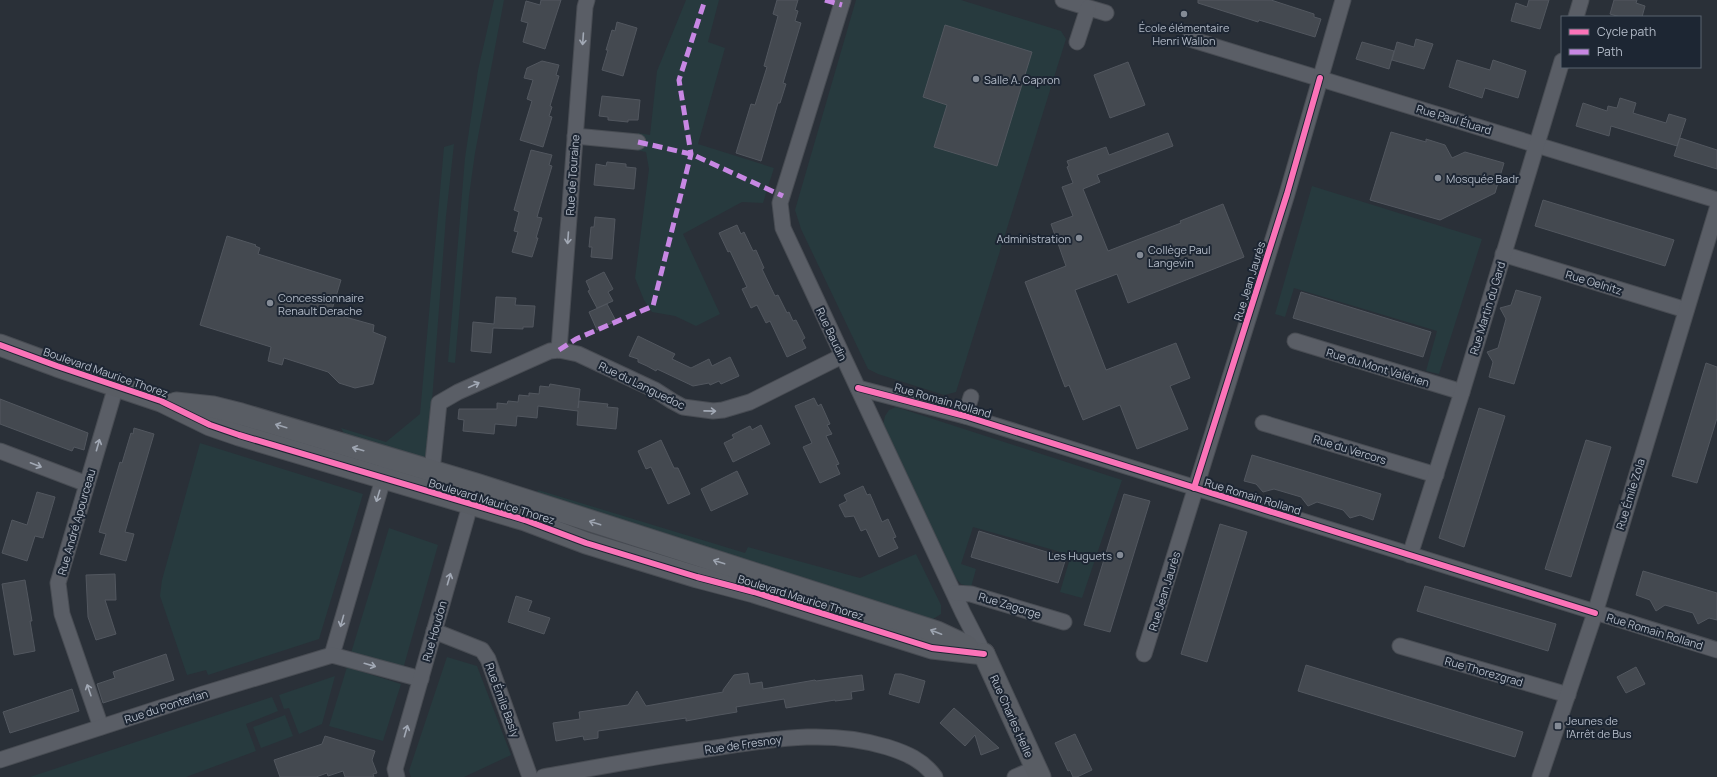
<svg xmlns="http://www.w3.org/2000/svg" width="1717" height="777" font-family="Manrope,sans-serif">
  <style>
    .green { fill: #273a3e }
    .building { fill: #444950; stroke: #52575f }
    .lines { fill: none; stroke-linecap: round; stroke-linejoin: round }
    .street-casing { stroke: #484c53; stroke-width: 17 }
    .secondary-casing { stroke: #484c53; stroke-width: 23 }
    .street { stroke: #5a5e66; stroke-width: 15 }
    .secondary { stroke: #595d64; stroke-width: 21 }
    .quiet { stroke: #c787e3; stroke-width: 5; stroke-dasharray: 10 5; stroke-linecap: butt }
    .cycleway-casing { stroke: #1d2633; stroke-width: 8 }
    .cycleway { stroke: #fb73b8; stroke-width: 6 }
    .oneway { stroke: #a2a9b5 }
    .oneway2 { stroke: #9da4b0 }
    .poi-dot { fill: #848b96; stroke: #1d2633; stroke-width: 1.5 }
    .labels { text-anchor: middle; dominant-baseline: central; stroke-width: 4; stroke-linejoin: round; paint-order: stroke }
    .poi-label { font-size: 11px; fill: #b4bcc9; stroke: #1d2633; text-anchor: start }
    .street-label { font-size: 11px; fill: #b4bcc9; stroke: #1d2633 }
  </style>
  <rect width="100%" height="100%" fill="#2a3038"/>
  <g class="green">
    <polygon points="494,0 504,0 475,153 469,196 455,363 448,362 465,158 478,70"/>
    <polygon points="686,0 719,0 708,42 725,48 698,144 774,168 763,203 742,202 683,234 720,314 696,326 675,316 652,312 644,300 635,278 649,169 646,152 636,150 638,133 650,135 657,71"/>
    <polygon points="856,0 961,0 1061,31 1066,39 956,392 944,395 878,374 868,369 801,229 795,210"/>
    <polygon points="454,144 446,216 428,454 418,461 348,441 341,428 386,442 420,414 444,147"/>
    <polygon points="1312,186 1482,239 1439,374 1426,371 1437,331 1294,288 1285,317 1275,314"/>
    <polygon points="896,407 1122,480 1082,598 1060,592 1071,555 973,527 961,564 976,569 971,587 961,584 954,576 883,425 885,416 889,410"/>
    <polygon points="200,443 363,494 319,639 208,675 206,670 187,675 160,596 162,580"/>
    <polygon points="538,490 745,553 748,547 860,578 916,554 941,605 941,614 933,619 927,618 536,496"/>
    <polygon points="389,528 438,545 403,669 351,653"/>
    <polygon points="447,657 477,666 511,755 464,777 411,777 409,771"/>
    <polygon points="347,667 401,684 383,741 329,726"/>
    <polygon points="335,676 322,724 299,734 289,708 284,709 279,695"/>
    <polygon points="272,697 278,711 246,724 256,751 186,777 30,777"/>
    <polygon points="285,715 293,736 261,748 253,727"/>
  </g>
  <g class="building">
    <polygon points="541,0 561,0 545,49 523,42 528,23 521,21 526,1 540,5"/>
    <polygon points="777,0 798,0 795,10 798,11 795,21 801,23 783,83 786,84 780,103 778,103 761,161 736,153 751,104 755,105 767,67 764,66 778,16 773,14"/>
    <polygon points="1198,0 1271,0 1314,14 1314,17 1321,19 1315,37 1259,20 1258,22 1198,3"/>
    <polygon points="1529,0 1549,0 1540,29 1511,21 1516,3 1527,7"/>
    <polygon points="1614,0 1637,0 1636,3 1645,6 1642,17 1620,17 1610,14"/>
    <polygon points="617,22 637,28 623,76 602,70 608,50 606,50 612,30 615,31"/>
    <polygon points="945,25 1032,52 997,166 934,147 947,105 923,97"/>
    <polygon points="1416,39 1433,44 1424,69 1392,60 1397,42 1414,47"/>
    <polygon points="1362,42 1394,51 1389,69 1356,59"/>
    <polygon points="1457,60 1490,70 1493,60 1526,71 1518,98 1485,88 1482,98 1449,87"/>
    <polygon points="542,61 559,65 556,75 559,76 550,106 552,107 549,116 552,117 543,147 520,140 532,101 527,99 533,80 524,78 527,68"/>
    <polygon points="1128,62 1145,105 1110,118 1094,75"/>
    <polygon points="602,96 640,100 638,120 628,120 628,122 608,120 608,117 599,116"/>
    <polygon points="1620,98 1636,103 1633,113 1666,123 1669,114 1686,119 1677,146 1611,126 1609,136 1576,126 1583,103 1607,111 1608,106 1617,108"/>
    <polygon points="1391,132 1426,142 1426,139 1445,145 1452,158 1465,152 1504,163 1495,193 1440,220 1370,200"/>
    <polygon points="1168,133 1173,146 1097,175 1100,182 1083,189 1108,251 1181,223 1180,221 1223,204 1244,257 1128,303 1117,274 1075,290 1106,370 1176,343 1190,378 1170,386 1188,429 1137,449 1120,405 1083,420 1069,385 1065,387 1025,282 1066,266 1051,224 1073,216 1062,187 1073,183 1067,167 1069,166 1067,161 1106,147 1109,155"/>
    <polygon points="1680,138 1717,150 1717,169 1674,156"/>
    <polygon points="531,150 552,155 549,165 552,166 537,217 542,218 536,238 538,238 532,257 512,252 518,232 514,231 519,212 514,210"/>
    <polygon points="607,162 626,164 626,167 636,168 634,189 594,185 596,164 606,166"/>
    <polygon points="1543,200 1674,240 1665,266 1535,226"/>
    <polygon points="595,217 615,219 612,259 591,257 592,247 589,247 591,227 594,227"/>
    <polygon points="737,225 741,234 744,232 753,251 756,250 764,268 762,269 775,296 778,295 787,313 789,312 793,321 796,320 805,338 802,340 806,348 787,357 770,321 766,323 757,305 751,308 742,289 747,287 730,251 728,252 719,233"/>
    <polygon points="227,236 256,245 255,246 260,248 258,254 341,280 331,313 374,325 373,332 386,337 373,384 355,388 339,383 328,372 284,358 282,365 268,361 271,347 200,325"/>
    <polygon points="604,272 613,289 608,292 613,301 597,308 588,291 590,290 586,281"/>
    <polygon points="1516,290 1541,297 1514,384 1489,377 1493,362 1487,352 1498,348 1506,319 1500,308 1511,305"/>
    <polygon points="1301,292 1431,332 1423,357 1293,318"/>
    <polygon points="496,297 516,298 515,305 535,306 533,327 523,327 523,329 493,328 491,353 471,351 473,322 494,324"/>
    <polygon points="607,304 616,321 597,330 589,312"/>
    <polygon points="638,336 675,354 672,359 691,368 709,359 712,366 730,357 739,376 721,384 719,381 710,385 709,383 693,386 657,369 656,371 647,366 638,362 638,359 629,356"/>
    <polygon points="1706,363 1717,367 1717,418 1697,483 1672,476"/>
    <polygon points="550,384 580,389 578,408 579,401 608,404 607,407 618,408 616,429 577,425 578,411 538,406 537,418 517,416 516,426 495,424 494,434 463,431 464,420 458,419 459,409 497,409 497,403 507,404 508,401 518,402 519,395 529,396 529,393 539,394 540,386 549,387"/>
    <polygon points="814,398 818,406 821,404 830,424 827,425 832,434 826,436 839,464 836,465 840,474 820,483 803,447 812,443 795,406"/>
    <polygon points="0,399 88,433 84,450 74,447 72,451 0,424"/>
    <polygon points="1479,408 1505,416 1464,547 1439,538"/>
    <polygon points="761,425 770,444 733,462 724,443 734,438 732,435 750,426 752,430"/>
    <polygon points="134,428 154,434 125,532 134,534 126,561 100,554 106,534 99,532 120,462 122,463 131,433 133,434"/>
    <polygon points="661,440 674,468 678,468 690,494 668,504 651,467 646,469 638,451"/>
    <polygon points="1586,440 1611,447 1571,577 1545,569"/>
    <polygon points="1252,455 1381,494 1373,520 1360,515 1350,518 1343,510 1317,502 1308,506 1301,497 1274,489 1263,492 1256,484 1244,481"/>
    <polygon points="737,471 748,494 711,511 701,489"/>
    <polygon points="863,486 867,495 870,494 882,522 888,519 896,537 893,538 898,548 879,557 866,529 861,531 854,516 845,517 839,505 847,501 844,495"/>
    <polygon points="37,492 55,497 43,538 35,536 27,561 2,553 12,520 27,525"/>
    <polygon points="1124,494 1150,501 1110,632 1084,625"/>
    <polygon points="1220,524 1247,532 1207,662 1181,654"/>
    <polygon points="979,531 1066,558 1058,583 971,557"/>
    <polygon points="1643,571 1717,593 1717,620 1709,618 1698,624 1693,613 1665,605 1656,611 1650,600 1636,595"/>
    <polygon points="115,574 116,600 105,600 116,634 96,640 88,617 86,575"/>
    <polygon points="25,580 32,621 30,621 35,651 14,655 2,584"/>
    <polygon points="1425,586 1556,624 1548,651 1417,611"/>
    <polygon points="516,596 532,601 528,611 550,618 544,634 508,622"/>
    <polygon points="166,654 174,680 103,703 97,684 115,678 113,672"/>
    <polygon points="1306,665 1523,732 1515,757 1298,691"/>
    <polygon points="1636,667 1645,684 1626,693 1617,677"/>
    <polygon points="748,673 750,684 762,682 763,689 815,680 816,681 862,675 864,690 851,692 852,699 835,701 835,700 786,708 784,699 736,707 737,712 719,715 686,721 686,718 598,731 598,738 584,740 583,736 556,741 553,723 580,719 579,712 628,705 637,691 646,706 723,692 723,690 734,675"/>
    <polygon points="895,674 901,674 925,681 919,703 889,694"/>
    <polygon points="72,689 79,711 10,733 3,712"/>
    <polygon points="954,708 971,723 999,748 981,755 975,735 965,746 940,723"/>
    <polygon points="1075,734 1092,770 1077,777 1073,777 1070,770 1068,771 1055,743"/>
    <polygon points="325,736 375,751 372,760 377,773 373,774 374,777 345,777 343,771 328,776 327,773 316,777 280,777 274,760 322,744"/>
  </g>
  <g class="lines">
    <g class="street-casing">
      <g id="street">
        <polyline points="843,0 780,203 783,228 963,613 984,654"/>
        <polyline points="1063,0 1106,13"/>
        <polyline points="1576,17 1581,0"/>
        <polyline points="1190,39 1717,200"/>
        <polyline points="1077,42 1088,8"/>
        <polyline points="575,136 638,142"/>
        <polyline points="1503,254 1686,310"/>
        <polyline points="1295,341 1462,392"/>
        <polyline points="559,350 585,7 587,0"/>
        <polyline points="858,388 965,416 1717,650"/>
        <polyline points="965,416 971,397"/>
        <polyline points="1263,423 1436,475"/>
        <polyline points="0,451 87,484"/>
        <polyline points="432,471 439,403 458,392 550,351 559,350 578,354 655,390 672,401 683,407 713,411 723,410 750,402 842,356"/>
        <polyline points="1410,555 1462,392 1562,61"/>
        <polyline points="955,593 971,594 1064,622"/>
        <polyline points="434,631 482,650 488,659 530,777"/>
        <polyline points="1400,646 1568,695"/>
        <polyline points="1144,654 1287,194 1343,0"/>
        <polyline points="332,655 386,469"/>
        <polyline points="101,727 62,614 58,583 116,386"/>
        <polyline points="0,760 203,694 332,655 421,679"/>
        <polyline points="397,777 395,769 473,495"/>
        <path d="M543 777C598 767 652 757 707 749 769 740 826 728 887 747 906 753 923 760 935 777"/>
        <polyline points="1015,777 1036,768"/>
        <polyline points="1540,777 1595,613 1717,209"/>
      </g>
    </g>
    <g class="secondary-casing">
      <g id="secondary">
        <polyline points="0,345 57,366 161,401 210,425 239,435 525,520 586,543 697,577 754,592 932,648 984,654"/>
        <polyline points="176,403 213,407 241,414 476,484 937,632 967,646"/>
        <polyline points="984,654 1040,777"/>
      </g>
    </g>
    <use href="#street" class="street"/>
    <use href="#secondary" class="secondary"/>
    <g class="quiet">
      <polyline points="825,0 842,5"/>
      <polyline points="638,142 691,154 783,196"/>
      <polyline points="559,350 576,339 653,306 691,154 679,80 705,0"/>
    </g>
    <g class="cycleway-casing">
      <g id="cycleway">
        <polyline points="0,345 57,366 161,401 210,425 239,435 525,520 586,543 697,577 754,592 932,648 984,654"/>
        <polyline points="858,388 965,416 1595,613"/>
        <polyline points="1194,488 1287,194 1320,78"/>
      </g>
    </g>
    <use href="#cycleway" class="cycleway"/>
  </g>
  <defs><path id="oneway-shaft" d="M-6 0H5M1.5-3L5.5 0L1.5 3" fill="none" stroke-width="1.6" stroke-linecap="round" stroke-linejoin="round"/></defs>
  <g class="oneway">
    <use href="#oneway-shaft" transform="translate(583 39) rotate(94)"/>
    <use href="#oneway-shaft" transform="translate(568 238) rotate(94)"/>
    <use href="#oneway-shaft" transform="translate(474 385) rotate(-25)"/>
    <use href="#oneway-shaft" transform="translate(710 411) rotate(1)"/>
    <use href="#oneway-shaft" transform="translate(98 445) rotate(-74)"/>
    <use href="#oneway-shaft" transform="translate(36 465) rotate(21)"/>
    <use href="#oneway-shaft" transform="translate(378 496) rotate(107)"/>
    <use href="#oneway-shaft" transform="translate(449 579) rotate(-74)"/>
    <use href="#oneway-shaft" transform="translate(342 621) rotate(106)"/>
    <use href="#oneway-shaft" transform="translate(370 665) rotate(16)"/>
    <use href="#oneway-shaft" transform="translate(89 690) rotate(-109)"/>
    <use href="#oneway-shaft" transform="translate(406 731) rotate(-74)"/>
  </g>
  <g class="oneway2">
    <use href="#oneway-shaft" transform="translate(281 426) rotate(-163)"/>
    <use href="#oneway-shaft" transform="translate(358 449) rotate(-164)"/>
    <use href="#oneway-shaft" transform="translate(595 523) rotate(-162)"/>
    <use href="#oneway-shaft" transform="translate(719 562) rotate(-162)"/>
    <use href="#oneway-shaft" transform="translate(936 632) rotate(-159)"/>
  </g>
  <g class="poi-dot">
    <circle cx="1184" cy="14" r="4"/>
    <circle cx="976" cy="79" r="4"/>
    <circle cx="1438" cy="178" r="4"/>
    <circle cx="1079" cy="238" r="4"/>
    <circle cx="1140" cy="255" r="4"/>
    <circle cx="270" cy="303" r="4"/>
    <circle cx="1120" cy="555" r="4"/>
    <rect x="1554" y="722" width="8" height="8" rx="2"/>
  </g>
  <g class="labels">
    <g class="poi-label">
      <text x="1184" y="27" text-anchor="middle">École élémentaire<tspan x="1184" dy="13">Henri Wallon</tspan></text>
      <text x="984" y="79">Salle A. Capron</text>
      <text x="1446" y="178">Mosquée Badr</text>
      <text x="1071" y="238" text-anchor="end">Administration</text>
      <text x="1148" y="249">Collège Paul<tspan x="1148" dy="13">Langevin</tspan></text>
      <text x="278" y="297">Concessionnaire<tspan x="278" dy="13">Renault Derache</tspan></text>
      <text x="1112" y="555" text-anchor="end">Les Huguets</text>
      <text x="1566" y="720">Jeunes de<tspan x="1566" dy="13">l'Arrêt de Bus</tspan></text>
    </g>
    <g class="street-label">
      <text transform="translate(1454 119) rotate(17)">Rue Paul Éluard</text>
      <text transform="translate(572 175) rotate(-86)">Rue de Touraine</text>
      <text transform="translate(1249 281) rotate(-73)">Rue Jean Jaurès</text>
      <text transform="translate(1594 282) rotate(17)">Rue Oelnitz</text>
      <text transform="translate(1487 308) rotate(-73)">Rue Martin du Gard</text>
      <text transform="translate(832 334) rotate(65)">Rue Baudin</text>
      <text transform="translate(1378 367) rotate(17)">Rue du Mont Valérien</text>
      <text transform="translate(106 372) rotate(19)">Boulevard Maurice Thorez</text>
      <text transform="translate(642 385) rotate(26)">Rue du Languedoc</text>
      <text transform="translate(943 400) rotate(16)">Rue Romain Rolland</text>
      <text transform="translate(1350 449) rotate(17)">Rue du Vercors</text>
      <text transform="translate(1630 494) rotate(-73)">Rue Émile Zola</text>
      <text transform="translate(1253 496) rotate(17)">Rue Romain Rolland</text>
      <text transform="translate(492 501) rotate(17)">Boulevard Maurice Thorez</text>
      <text transform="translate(76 522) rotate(-74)">Rue André Apourceau</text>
      <text transform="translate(1164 591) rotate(-73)">Rue Jean Jaurès</text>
      <text transform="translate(801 597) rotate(17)">Boulevard Maurice Thorez</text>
      <text transform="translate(1010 605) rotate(17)">Rue Zagorge</text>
      <text transform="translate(434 631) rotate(-74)">Rue Houdon</text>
      <text transform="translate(1655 631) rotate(17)">Rue Romain Rolland</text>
      <text transform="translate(1484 671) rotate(16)">Rue Thorezgrad</text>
      <text transform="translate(503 700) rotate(70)">Rue Émile Basly</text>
      <text transform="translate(166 706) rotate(-18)">Rue du Ponterlan</text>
      <text transform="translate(1012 716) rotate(66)">Rue Charles Helle</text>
      <text transform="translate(743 744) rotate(-8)">Rue de Fresnoy</text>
    </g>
  </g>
  <rect x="1561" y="16" width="140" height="52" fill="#1d2633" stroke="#59626f"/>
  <rect x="1569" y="29" width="20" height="6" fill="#fb73b8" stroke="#59626f"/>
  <text x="1597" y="36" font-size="12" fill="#b4bcc9">Cycle path</text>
  <rect x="1569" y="49" width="20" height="6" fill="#c787e3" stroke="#59626f"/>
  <text x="1597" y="56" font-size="12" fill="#b4bcc9">Path</text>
</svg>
